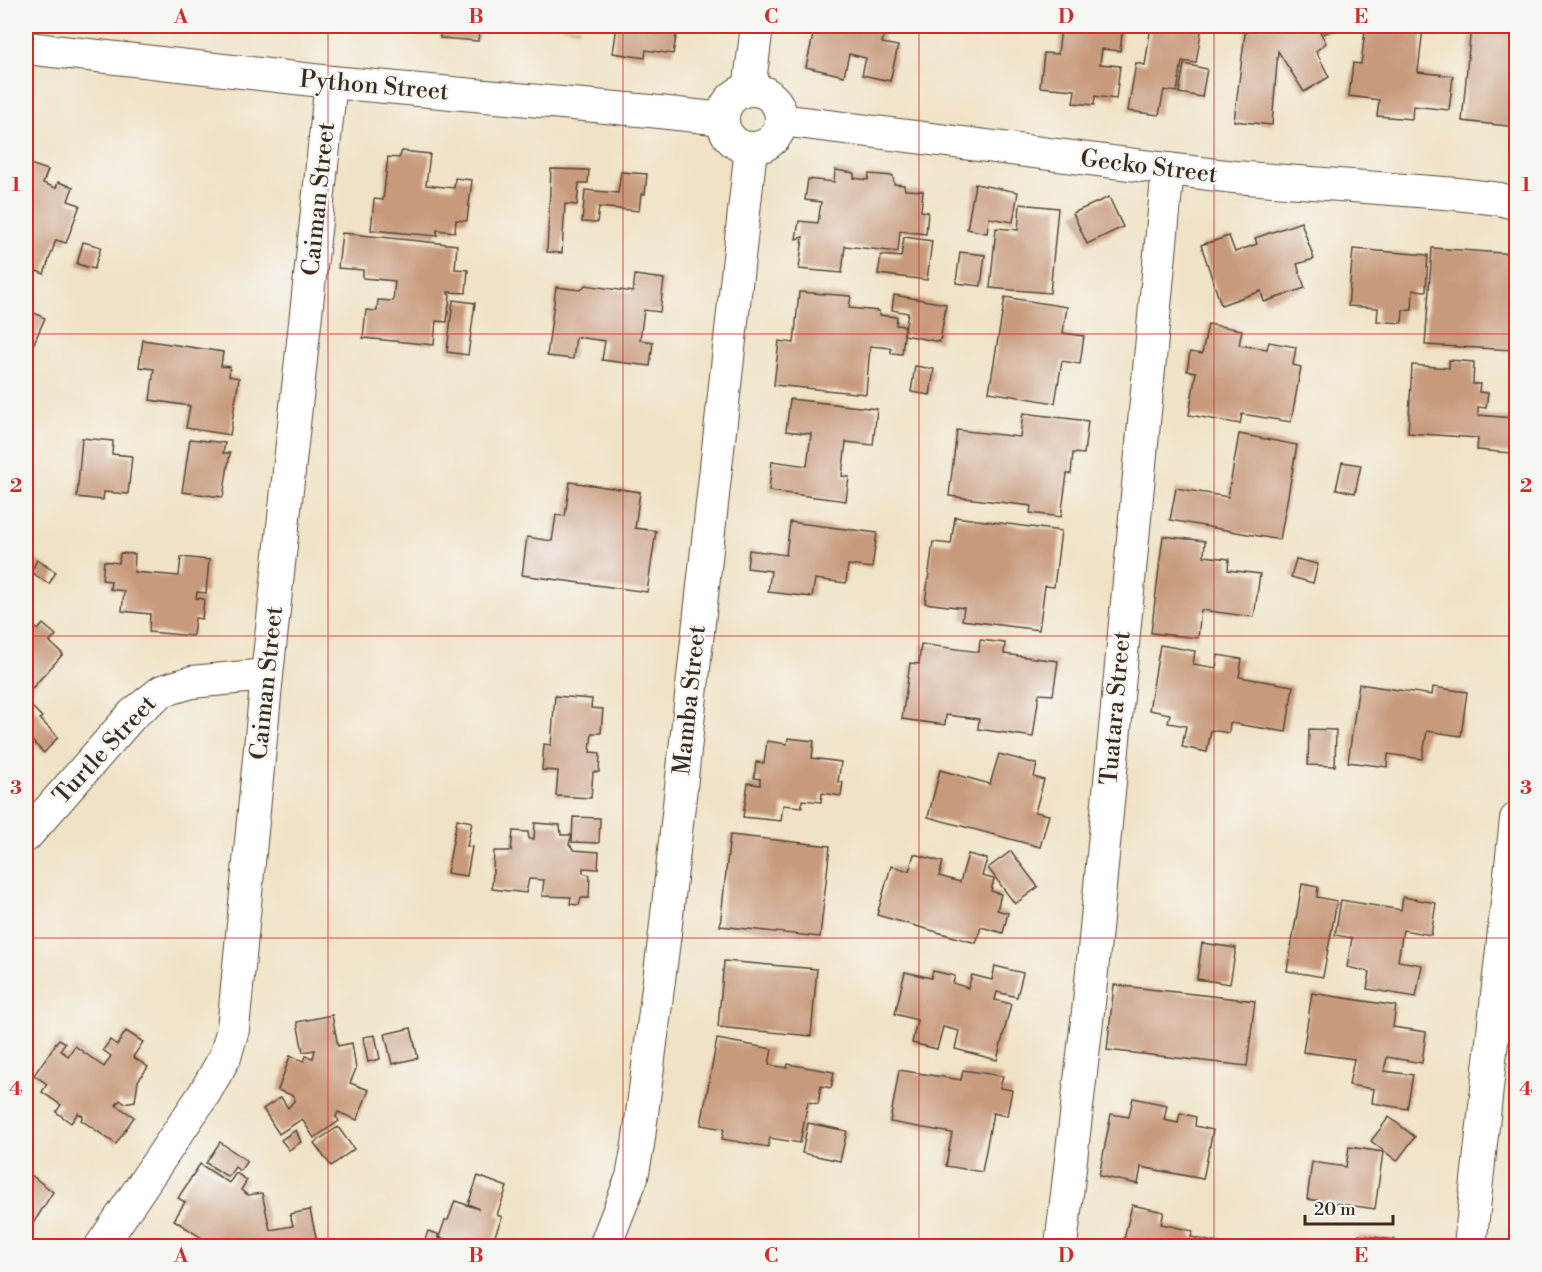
<svg xmlns="http://www.w3.org/2000/svg" width="1542" height="1272" font-family="'Libre Bodoni',serif">
  <style>
    .building { fill: #c89a7c }
    .lines { fill: none; stroke-linecap: round; stroke-linejoin: round }
    .minor-casing { stroke: #564637; stroke-width: 34 }
    .minor { stroke: #fff; stroke-width: 32 }
    .grid { fill: none; stroke: #d62828; stroke-width: 1.5; stroke-opacity: 0.55 }
    .labels { text-anchor: middle; dominant-baseline: central; stroke-width: 4.5; stroke-linejoin: round; paint-order: stroke }
    .street-label { font-size: 24px; fill: #3b2a1e; stroke: #f6f6f2 }
    .neatline { fill: none; stroke: #d62828; stroke-width: 2 }
    .grid-label { font-size: 20px; text-anchor: middle; font-weight: bold; fill: #d62828 }
  </style>
  <rect width="100%" height="100%" fill="#f6f6f2"/>
  <filter id="ink" filterUnits="userSpaceOnUse"><feTurbulence type="fractalNoise" baseFrequency=".0167" numOctaves="2"/><feDisplacementMap in="SourceGraphic" scale="12" xChannelSelector="R" yChannelSelector="G"/><feConvolveMatrix kernelMatrix="1 2 1 2 8 2 1 2 1" color-interpolation-filters="sRGB"/></filter>
  <filter id="wash" filterUnits="userSpaceOnUse"><feTurbulence type="fractalNoise" baseFrequency=".008" numOctaves="4" result="noise"/><feDisplacementMap in="SourceGraphic" scale="24" xChannelSelector="R" yChannelSelector="G"/><feGaussianBlur stdDeviation="1.35" result="paint"/><feColorMatrix in="noise" values="0 0 0 0 0 0 0 0 0 0 0 0 0 0 0 0 0 1.4 0 .05"/><feComposite in="paint" operator="in"/></filter>
  <g filter="url(#wash)">
    <rect width="100%" height="100%" fill="#f0e2c5"/>
    <g id="blocks">
      <g class="building">
        <polygon points="441,26 480,26 478,41 440,38"/>
        <polygon points="557,26 580,26 579,30"/>
        <polygon points="617,26 678,26 673,54 646,50 645,58 613,53"/>
        <polygon points="815,26 886,26 882,43 898,46 890,81 862,75 866,58 849,54 844,76 806,67"/>
        <polygon points="1078,26 1123,26 1120,51 1102,49 1100,64 1120,66 1116,99 1095,96 1094,105 1073,103 1075,90 1040,87 1044,53 1058,54 1061,28 1078,30"/>
        <polygon points="1151,26 1202,26 1196,63 1182,61 1177,92 1164,90 1159,115 1128,111 1136,63 1145,65"/>
        <polygon points="1246,26 1317,26 1326,43 1316,51 1329,77 1304,92 1278,51 1272,125 1234,121"/>
        <polygon points="1318,26 1339,26 1324,34"/>
        <polygon points="1392,26 1423,28 1418,72 1453,76 1449,110 1413,106 1412,119 1377,116 1379,100 1349,96 1353,63 1361,64 1365,30 1391,33"/>
        <polygon points="1471,26 1516,28 1516,127 1462,121"/>
        <polygon points="1184,64 1207,69 1202,97 1179,93"/>
        <polygon points="402,151 430,154 426,185 454,188 455,178 472,180 467,221 456,220 455,232 437,230 437,236 371,230 374,199 383,200 388,157 399,158"/>
        <polygon points="27,163 48,170 43,183 56,188 58,182 73,187 68,201 80,205 66,243 56,240 44,274 26,267 26,169"/>
        <polygon points="551,169 589,170 588,183 579,183 577,205 565,204 562,253 547,252"/>
        <polygon points="835,170 854,173 854,178 868,180 869,174 893,176 894,184 904,185 905,190 923,191 921,211 928,212 926,234 900,231 898,252 845,246 842,273 799,269 803,237 796,239 799,221 818,223 821,202 805,200 808,179 834,182"/>
        <polygon points="621,172 647,174 645,194 641,194 639,211 599,207 597,223 582,222 585,190 618,193"/>
        <polygon points="975,184 1018,192 1013,222 989,218 987,233 967,229"/>
        <polygon points="1109,197 1123,227 1087,244 1073,213"/>
        <polygon points="1020,204 1058,208 1050,293 990,288 996,228 1018,230"/>
        <polygon points="1301,222 1314,259 1297,264 1305,288 1264,302 1261,291 1221,305 1201,245 1229,236 1235,252 1257,244 1255,238"/>
        <polygon points="342,233 457,245 455,269 468,270 466,293 448,292 448,294 450,295 447,322 436,321 434,345 363,338 366,310 377,311 378,300 393,301 395,281 363,278 363,270 338,268"/>
        <polygon points="904,237 932,241 927,280 878,274 881,255 901,257"/>
        <polygon points="83,242 101,247 94,269 77,264"/>
        <polygon points="1432,248 1516,254 1516,305 1513,350 1425,345"/>
        <polygon points="1353,249 1428,255 1426,291 1413,290 1412,310 1403,310 1402,323 1377,321 1378,308 1348,306"/>
        <polygon points="960,252 985,255 981,286 956,283"/>
        <polygon points="635,275 664,279 660,312 644,310 640,340 653,342 650,366 602,360 605,341 576,337 573,359 547,356 556,287 581,290 585,285 633,292"/>
        <polygon points="799,292 851,296 849,308 879,311 879,315 897,317 896,325 905,326 902,354 891,353 891,348 870,346 866,394 774,385 779,341 794,343"/>
        <polygon points="894,295 946,304 940,342 904,335 908,313 892,310"/>
        <polygon points="1005,297 1067,307 1063,333 1084,336 1080,364 1062,361 1055,403 989,392"/>
        <polygon points="453,300 475,303 468,355 447,352"/>
        <polygon points="26,309 45,318 26,361"/>
        <polygon points="1208,324 1242,330 1239,345 1267,349 1269,342 1296,347 1293,365 1301,367 1291,422 1242,414 1240,424 1189,415 1196,372 1187,371 1190,352 1202,354"/>
        <polygon points="143,340 223,352 221,366 230,367 229,376 239,378 230,435 186,428 190,406 150,400 154,369 139,367"/>
        <polygon points="1449,360 1474,362 1473,384 1480,384 1479,392 1488,393 1486,408 1478,407 1478,415 1513,418 1511,453 1477,450 1478,438 1408,433 1412,365 1449,368"/>
        <polygon points="915,366 934,369 930,395 911,392"/>
        <polygon points="790,399 877,409 873,445 846,442 842,476 849,477 846,501 769,491 772,461 807,466 811,434 786,431"/>
        <polygon points="1023,413 1088,421 1084,454 1073,453 1071,474 1067,474 1061,517 1030,513 1031,506 949,496 957,430 1020,437"/>
        <polygon points="1239,434 1297,445 1280,540 1170,520 1176,488 1228,497"/>
        <polygon points="82,438 113,441 112,454 132,456 128,494 104,492 103,500 77,497"/>
        <polygon points="190,439 225,443 223,453 230,453 223,497 182,492"/>
        <polygon points="1342,462 1361,465 1355,493 1336,489"/>
        <polygon points="570,482 640,492 635,528 656,531 647,592 522,575 527,537 552,541 556,515 565,516"/>
        <polygon points="955,517 1061,531 1054,587 1045,586 1039,630 962,620 964,608 925,603 933,542 951,544"/>
        <polygon points="790,522 877,533 872,568 848,565 846,583 815,579 812,597 768,592 771,571 747,568 749,550 786,555"/>
        <polygon points="1163,536 1205,541 1204,556 1229,559 1228,570 1260,574 1254,617 1201,610 1198,638 1151,633"/>
        <polygon points="120,553 135,554 134,572 179,576 181,557 209,560 206,593 197,592 196,598 204,599 202,619 195,618 193,636 149,632 150,614 122,611 124,591 110,589 111,581 102,580 104,561 119,563"/>
        <polygon points="1296,559 1318,564 1313,583 1291,577"/>
        <polygon points="37,560 56,572 49,584 31,572"/>
        <polygon points="27,620 38,630 43,624 56,635 50,642 63,654 26,695 26,622"/>
        <polygon points="980,640 1005,643 1004,654 1058,661 1053,695 1039,694 1033,737 978,729 979,719 946,715 945,725 902,719 910,663 919,664 921,644 979,652"/>
        <polygon points="1160,645 1195,651 1193,664 1216,668 1218,655 1242,659 1239,677 1293,686 1286,732 1230,723 1229,733 1211,730 1207,752 1182,747 1186,726 1168,723 1170,714 1149,710"/>
        <polygon points="1359,684 1432,695 1433,687 1467,692 1461,736 1427,731 1422,759 1388,754 1387,767 1348,762"/>
        <polygon points="555,696 592,699 591,708 603,709 601,733 592,733 590,752 600,753 599,772 593,772 591,798 556,796 558,771 542,770 544,744 551,745"/>
        <polygon points="26,701 42,717 40,719 58,737 44,753 26,735"/>
        <polygon points="1309,729 1336,730 1335,766 1308,765"/>
        <polygon points="788,738 814,741 812,758 841,762 838,782 843,782 841,796 822,793 821,802 802,800 802,807 783,805 781,821 743,817 748,783 760,785 760,779 754,778 756,762 764,763 767,741 787,744"/>
        <polygon points="999,754 1037,764 1034,777 1044,780 1035,812 1049,815 1040,847 928,817 940,770 990,784"/>
        <polygon points="573,817 600,818 599,843 572,842"/>
        <polygon points="457,819 472,822 467,846 472,847 467,876 447,873"/>
        <polygon points="535,823 560,825 561,835 572,835 569,844 574,850 599,852 598,869 583,868 583,873 590,875 589,898 581,898 579,905 570,904 571,897 542,896 544,880 529,879 526,893 492,889 494,851 511,851 513,831 528,832 529,839 534,839"/>
        <polygon points="730,835 830,846 820,937 720,926"/>
        <polygon points="1011,851 1038,887 1015,904 988,868"/>
        <polygon points="914,854 943,862 939,876 960,882 968,854 987,859 982,876 994,879 991,891 1001,894 997,910 1008,913 1003,933 981,927 976,943 877,915 891,866 909,871"/>
        <polygon points="1302,884 1318,887 1317,897 1337,901 1323,977 1287,971"/>
        <polygon points="1403,897 1436,903 1431,935 1403,930 1398,961 1422,965 1416,997 1367,989 1370,972 1347,967 1352,938 1335,935 1341,900 1401,910"/>
        <polygon points="1202,943 1236,948 1230,984 1197,979"/>
        <polygon points="724,961 817,969 811,1036 718,1027"/>
        <polygon points="995,966 1023,973 1017,997 997,992 995,1000 1011,1004 997,1060 955,1049 959,1031 943,1027 937,1049 912,1043 917,1020 895,1014 905,972 931,978 933,971 955,976 953,983 968,988 972,975 992,980"/>
        <polygon points="1114,985 1255,1001 1247,1066 1107,1050"/>
        <polygon points="1312,993 1396,1006 1393,1027 1426,1032 1422,1063 1387,1057 1384,1071 1413,1075 1407,1109 1372,1103 1374,1089 1349,1085 1354,1059 1303,1052"/>
        <polygon points="332,1015 338,1046 352,1043 356,1069 350,1083 369,1090 357,1120 338,1112 336,1117 339,1121 314,1138 302,1119 279,1134 263,1109 281,1097 288,1108 294,1101 294,1096 278,1090 290,1056 304,1061 306,1056 313,1058 315,1050 303,1052 297,1022"/>
        <polygon points="411,1028 418,1058 392,1064 385,1034"/>
        <polygon points="126,1031 143,1042 133,1057 148,1067 138,1081 135,1101 124,1103 120,1100 116,1105 134,1117 116,1144 81,1120 83,1116 78,1113 71,1123 56,1112 61,1105 42,1092 47,1084 34,1075 59,1039 65,1043 60,1050 68,1056 75,1046 104,1067 111,1056 103,1050 110,1040 117,1045"/>
        <polygon points="375,1035 380,1059 368,1062 363,1037"/>
        <polygon points="717,1039 772,1049 769,1065 787,1068 788,1064 834,1072 831,1088 821,1086 818,1104 808,1102 800,1143 770,1138 768,1147 722,1139 724,1129 701,1125"/>
        <polygon points="899,1070 961,1080 963,1070 1003,1076 1000,1088 1012,1090 1007,1116 993,1113 982,1172 946,1166 952,1133 890,1122"/>
        <polygon points="1133,1098 1167,1105 1164,1120 1178,1123 1180,1113 1196,1117 1195,1126 1213,1130 1203,1179 1141,1167 1138,1184 1099,1176 1111,1114 1129,1117"/>
        <polygon points="1389,1117 1415,1137 1397,1161 1371,1141"/>
        <polygon points="808,1123 847,1131 840,1161 802,1153"/>
        <polygon points="338,1127 354,1149 331,1166 314,1143"/>
        <polygon points="296,1130 301,1142 289,1150 281,1140"/>
        <polygon points="220,1142 247,1161 240,1171 235,1167 228,1177 206,1163"/>
        <polygon points="1349,1147 1383,1152 1375,1209 1307,1199 1312,1162 1346,1167"/>
        <polygon points="200,1164 229,1183 236,1173 247,1180 241,1190 248,1195 262,1193 270,1230 293,1226 290,1214 310,1210 318,1246 226,1246 225,1242 214,1246 174,1220 185,1202 178,1198"/>
        <polygon points="26,1171 53,1192 26,1235"/>
        <polygon points="478,1176 507,1187 497,1215 502,1217 491,1246 457,1246 458,1244 439,1237 445,1220 448,1220 455,1201 479,1209 468,1204"/>
        <polygon points="1132,1205 1164,1212 1161,1224 1193,1231 1191,1237 1231,1246 1150,1246 1124,1239"/>
        <polygon points="428,1231 438,1234 438,1238 450,1243 449,1246 423,1246"/>
        <polygon points="1358,1235 1395,1240 1394,1246 1356,1246"/>
      </g>
    </g>
  </g>
  <g filter="url(#ink)">
    <use href="#blocks" fill-opacity="0" stroke="#564637" stroke-width="1.5"/>
    <g class="lines">
      <g class="minor-casing">
        <g id="minor">
          <polyline points="26,48 331,82 650,111 723,119"/>
          <polyline points="749,90 757,26"/>
          <circle cx="752" cy="119" r="29"/>
          <polyline points="781,120 1168,169 1234,177 1457,194 1500,199 1516,204"/>
          <polyline points="26,836 133,714 162,691 192,682 267,675"/>
          <polyline points="101,1246 204,1094 225,1057 233,1029 267,675 331,82"/>
          <polyline points="605,1246 632,1177 638,1145 665,933 751,148"/>
          <polyline points="1061,1246 1089,1003 1168,169"/>
          <polyline points="1470,1246 1516,819"/>
        </g>
      </g>
      <use href="#minor" class="minor"/>
    </g>
  </g>
  <path class="grid" d="M328 26V1246M623 26V1246M919 26V1246M1214 26V1246M26 334H1516M26 636H1516M26 938H1516"/>
  <g class="labels">
    <g class="street-label">
      <text transform="translate(374 86) rotate(5)">Python Street</text>
      <text transform="translate(1149 167) rotate(7)">Gecko Street</text>
      <text transform="translate(319 199) rotate(-84)">Caiman Street</text>
      <text transform="translate(267 683) rotate(-84)">Caiman Street</text>
      <text transform="translate(690 700) rotate(-84)">Mamba Street</text>
      <text transform="translate(1116 708) rotate(-85)">Tuatara Street</text>
      <text transform="translate(105 750) rotate(-47)">Turtle Street</text>
    </g>
  </g>
  <rect width="1542" height="1272" fill="none" stroke="#f6f6f2" stroke-width="66"/>
  <path d="M1305 1215v9h88v-9" fill="none" stroke="#3b2a1e" stroke-width="3"/>
  <text x="1314" y="1215" font-size="18" fill="#3b2a1e" stroke="#f6f6f2" stroke-width="4.5" paint-order="stroke">20 m</text>
  <rect x="33" y="33" width="1476" height="1206" class="neatline"/>
  <g class="grid-label">
    <text x="181" y="23">A</text>
    <text x="476" y="23">B</text>
    <text x="771" y="23">C</text>
    <text x="1066" y="23">D</text>
    <text x="1361" y="23">E</text>
    <text x="16" y="191">1</text>
    <text x="1526" y="191">1</text>
    <text x="16" y="492">2</text>
    <text x="1526" y="492">2</text>
    <text x="16" y="794">3</text>
    <text x="1526" y="794">3</text>
    <text x="16" y="1095">4</text>
    <text x="1526" y="1095">4</text>
    <text x="181" y="1262">A</text>
    <text x="476" y="1262">B</text>
    <text x="771" y="1262">C</text>
    <text x="1066" y="1262">D</text>
    <text x="1361" y="1262">E</text>
  </g>
</svg>
